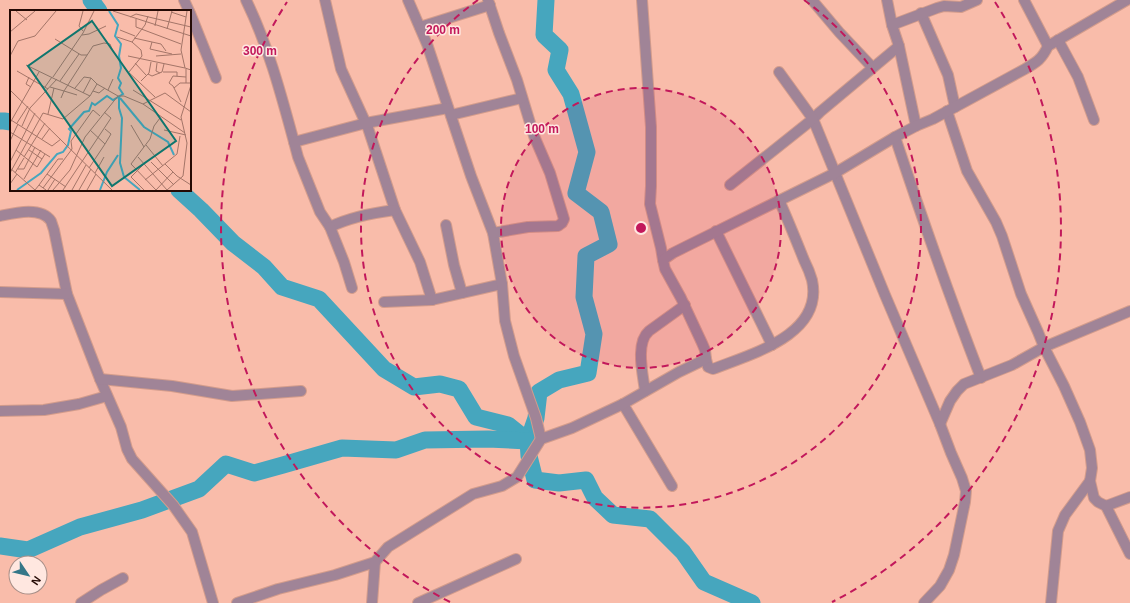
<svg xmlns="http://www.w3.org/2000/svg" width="1130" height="603" font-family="Arial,sans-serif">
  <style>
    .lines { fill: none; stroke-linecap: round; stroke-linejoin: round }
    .river { stroke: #46a6be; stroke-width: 17 }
    .minor-casing { stroke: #d39c8c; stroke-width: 12 }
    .minor { stroke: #a08497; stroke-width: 10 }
    .ring { fill: none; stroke: #c2185b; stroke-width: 2; stroke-dasharray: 7 5 }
    .inset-river { fill: none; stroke: #46a6be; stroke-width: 2 }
    .inset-road { fill: none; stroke: #a47568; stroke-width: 1 }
    .view { fill: #0f766e; fill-opacity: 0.15; stroke: #0f766e; stroke-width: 2 }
    .inset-edge { fill: none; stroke: #240a04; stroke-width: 2 }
    .centre { fill: #c2185b; stroke: #ffe7e0; stroke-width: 2 }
    .ring-label { font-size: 12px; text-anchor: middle; font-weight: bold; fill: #c2185b; stroke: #ffe7e0; stroke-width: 3; stroke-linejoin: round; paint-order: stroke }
  </style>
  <rect width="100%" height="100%" fill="#f9bcaa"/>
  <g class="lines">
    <g class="river">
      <polyline points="91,0 99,11"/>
      <polyline points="546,0 544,35 560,50 556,70 571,94 587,152 576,193 601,212 609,244 586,256 584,297 594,334 588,373 559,380 539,392 536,418 528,441 529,456 535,480 559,483 586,480 595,498 613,515 650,519 683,552 704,582 752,603"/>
      <polyline points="0,121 4,121 11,122"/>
      <polyline points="179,190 201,210 233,243 264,267 282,287 319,299 384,369 414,387 440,384 459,389 476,417 508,425 528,441"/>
      <polyline points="0,546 28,550 80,527 142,510 199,489 226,464 254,473 283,465 342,448 396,450 425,440 488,439 528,441"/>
    </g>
    <g class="minor-casing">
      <g id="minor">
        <polyline points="184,0 189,11"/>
        <path d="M246 0C268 45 281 94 294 142"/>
        <polyline points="325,0 341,69 368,128 395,210 420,262 432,300 502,284"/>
        <polyline points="408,0 427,44 471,176 493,233 502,284 505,321 514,356 536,418 541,439"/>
        <polyline points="488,0 499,33 517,80 534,136 550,173 564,219 562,223 558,226 528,227 493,233"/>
        <polyline points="642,0 651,127 651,186 650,204 661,248 663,260"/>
        <polyline points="812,0 839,32 872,67"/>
        <polyline points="887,0 892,25 899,46 916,126"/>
        <polyline points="1024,0 1048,46"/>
        <polyline points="190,13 216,78"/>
        <polyline points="921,13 948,75 955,107"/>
        <polyline points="892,25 937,8 944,6 961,7 977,0"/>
        <polyline points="420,27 490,5"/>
        <polyline points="1058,40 1078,77 1094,120"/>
        <polyline points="899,46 820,112 813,119 885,295 940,424 951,453 962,478 966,491 965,502 954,555 949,570 940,586 924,603"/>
        <polyline points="947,111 967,171 996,222 1002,236 1021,294 1038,332 1044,347 1064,386 1080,422 1090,450 1092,468 1090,481 1094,498 1098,502 1106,506 1130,554"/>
        <polyline points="451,115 522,98"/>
        <path d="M895 137C922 218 950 298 981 378"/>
        <polyline points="730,185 813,119 779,72"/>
        <path d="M395 210C372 213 350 217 330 227L320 212 298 157 294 142 366 123 448 108"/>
        <path d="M0 216C14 213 41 206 51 221 52 224 53 227 54 230L67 294 100 379 121 427 127 449 132 459 173 505 192 532 213 603"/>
        <polyline points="446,225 454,265 462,293"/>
        <polyline points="330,227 344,262 352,288"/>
        <polyline points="716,231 772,345"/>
        <polyline points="0,292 67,294"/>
        <polyline points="384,302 432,300"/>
        <path d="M706 359 708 367 713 369C751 354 824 335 812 280 810 273 807 266 804 260 796 240 788 220 779 200"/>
        <polyline points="100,379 172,386 232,396 301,391"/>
        <path d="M645 391C643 375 635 343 649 331L685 305"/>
        <polyline points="623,404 672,486"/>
        <polyline points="0,411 44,410 79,404 107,396"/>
        <polyline points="940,424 950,401 957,391 964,384 1012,365 1044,347 1130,311"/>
        <polyline points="1106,506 1130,497"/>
        <polyline points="81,603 101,590 123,578"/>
        <path d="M237 603 278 589 335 575 375 562 388 547 473 494 502 486 517 477 541 439 572 428 623 404 679 372 706 359 705 350 702 343 681 298 665 269 663 260 673 253 685 247 835 173 895 137 916 126 933 119 1025 69C1037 62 1042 59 1048 46L1127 0"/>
        <polyline points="372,603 375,562"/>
        <polyline points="418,603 516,559"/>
        <polyline points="1051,603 1058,531 1065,515 1090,481"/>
      </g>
    </g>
    <use href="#minor" class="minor"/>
  </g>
  <circle cx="641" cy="228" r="140" fill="#c2185b" fill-opacity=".12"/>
  <g class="ring">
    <circle cx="641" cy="228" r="140"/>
    <path d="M804 0A280 280 0 1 1 478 0"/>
    <path d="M450 602A420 420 0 0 1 287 2M995 2A420 420 0 0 1 832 602"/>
  </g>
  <g transform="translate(10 10)">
    <rect width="181" height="181" fill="#f9bcaa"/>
    <path class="inset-river" d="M109 87V98L112 108 110 153 114 167 130 180M110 88 134 117 158 132 164 145M7 180 31 163 47 144 53 142 58 135 61 121 59 119 74 102 79 101 82 93 85 95 97 86 103 90 113 84 109 78 111 73 108 68 111 58 109 46 111 34 105 26 108 15 99 1M90 180 97 162 108 145"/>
    <path class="inset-road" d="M6 1 17 10M73 1 69 16 73 21M103 1 181 26M177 1 171 40 175 58 181 60M161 2 176 7M120 7 126 4 181 17M126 9V17L171 34M145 16 148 1M157 19 162 1M110 20 125 26M0 22 25 1M72 25 79 24 96 16M107 27 122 32 131 40 132 46 119 62M124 28 151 34 156 41M45 29 71 45H77M122 32 135 15 138 6M142 32 140 39 162 44M0 46 8 31 25 26 46 1M118 46 175 58M146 46 171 44M125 53 136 65M147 53 146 61 150 63M16 55 80 86 87 74 108 86H114L133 94 175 123M114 58 145 87M7 61 38 79M153 62H167V66M138 64 142 66 152 62 154 54M19 67 16 74 21 77M43 67 73 23 84 1M50 71 69 44M131 71 139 63 141 52M176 73V59M35 77 42 67M40 77 54 81 83 36 94 33 100 34 102 39M65 78 74 67 81 68 87 74M164 78 170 73H181M0 80 102 180M98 80 103 69M123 80 171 110M83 81 89 83 95 78M73 83 81 68M51 88 54 81 67 85M171 92 163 76 159 73 163 66 176 67M133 94 155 83 181 102M38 104 44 78M1 110 42 136 51 129M0 113 29 62M7 113 18 96M121 115 134 137M12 116 20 98 47 69M80 120 95 134 101 124 95 119M154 120 176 125M0 122 40 147M32 129 40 118M0 131 8 114M136 135 153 156M6 140 27 157 35 144M19 140 32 149M14 147 35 113M128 147 157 180M0 152 25 103M141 152 164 175M155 154 167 166 181 175M133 155 121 167 134 180M0 158 25 180M79 158 95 134M8 159H14L25 137M0 163 33 103 53 109 80 86M5 163 14 148M85 163 94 147M37 164 56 177M14 169 31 140M135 170 167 144 170 126M0 174 7 164M29 175 48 149H53M33 178 62 139 61 131 83 100 90 106M25 180 29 175 36 180M38 180 45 169M43 180 60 160 75 127 108 86M53 180 101 108 94 102M62 180 76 155M69 180 81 159M77 180 86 164M146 180 121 154 140 129 144 116 150 108M146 180 163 162M157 180 173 166 177 133 171 107 181 75"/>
    <path class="view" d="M82 11 166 131 102 176 18 56Z"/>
    <rect width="181" height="181" class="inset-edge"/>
  </g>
  <circle cx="641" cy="228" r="6" class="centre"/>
  <g class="ring-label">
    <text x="443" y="34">200 m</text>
    <text x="260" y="55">300 m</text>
    <text x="542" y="133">100 m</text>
  </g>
  <g transform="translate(28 575) rotate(125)"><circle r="19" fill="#ffe7e0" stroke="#a78f88"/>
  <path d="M0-3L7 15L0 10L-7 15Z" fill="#357788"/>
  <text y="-6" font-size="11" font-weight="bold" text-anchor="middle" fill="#240a04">N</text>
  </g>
</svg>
